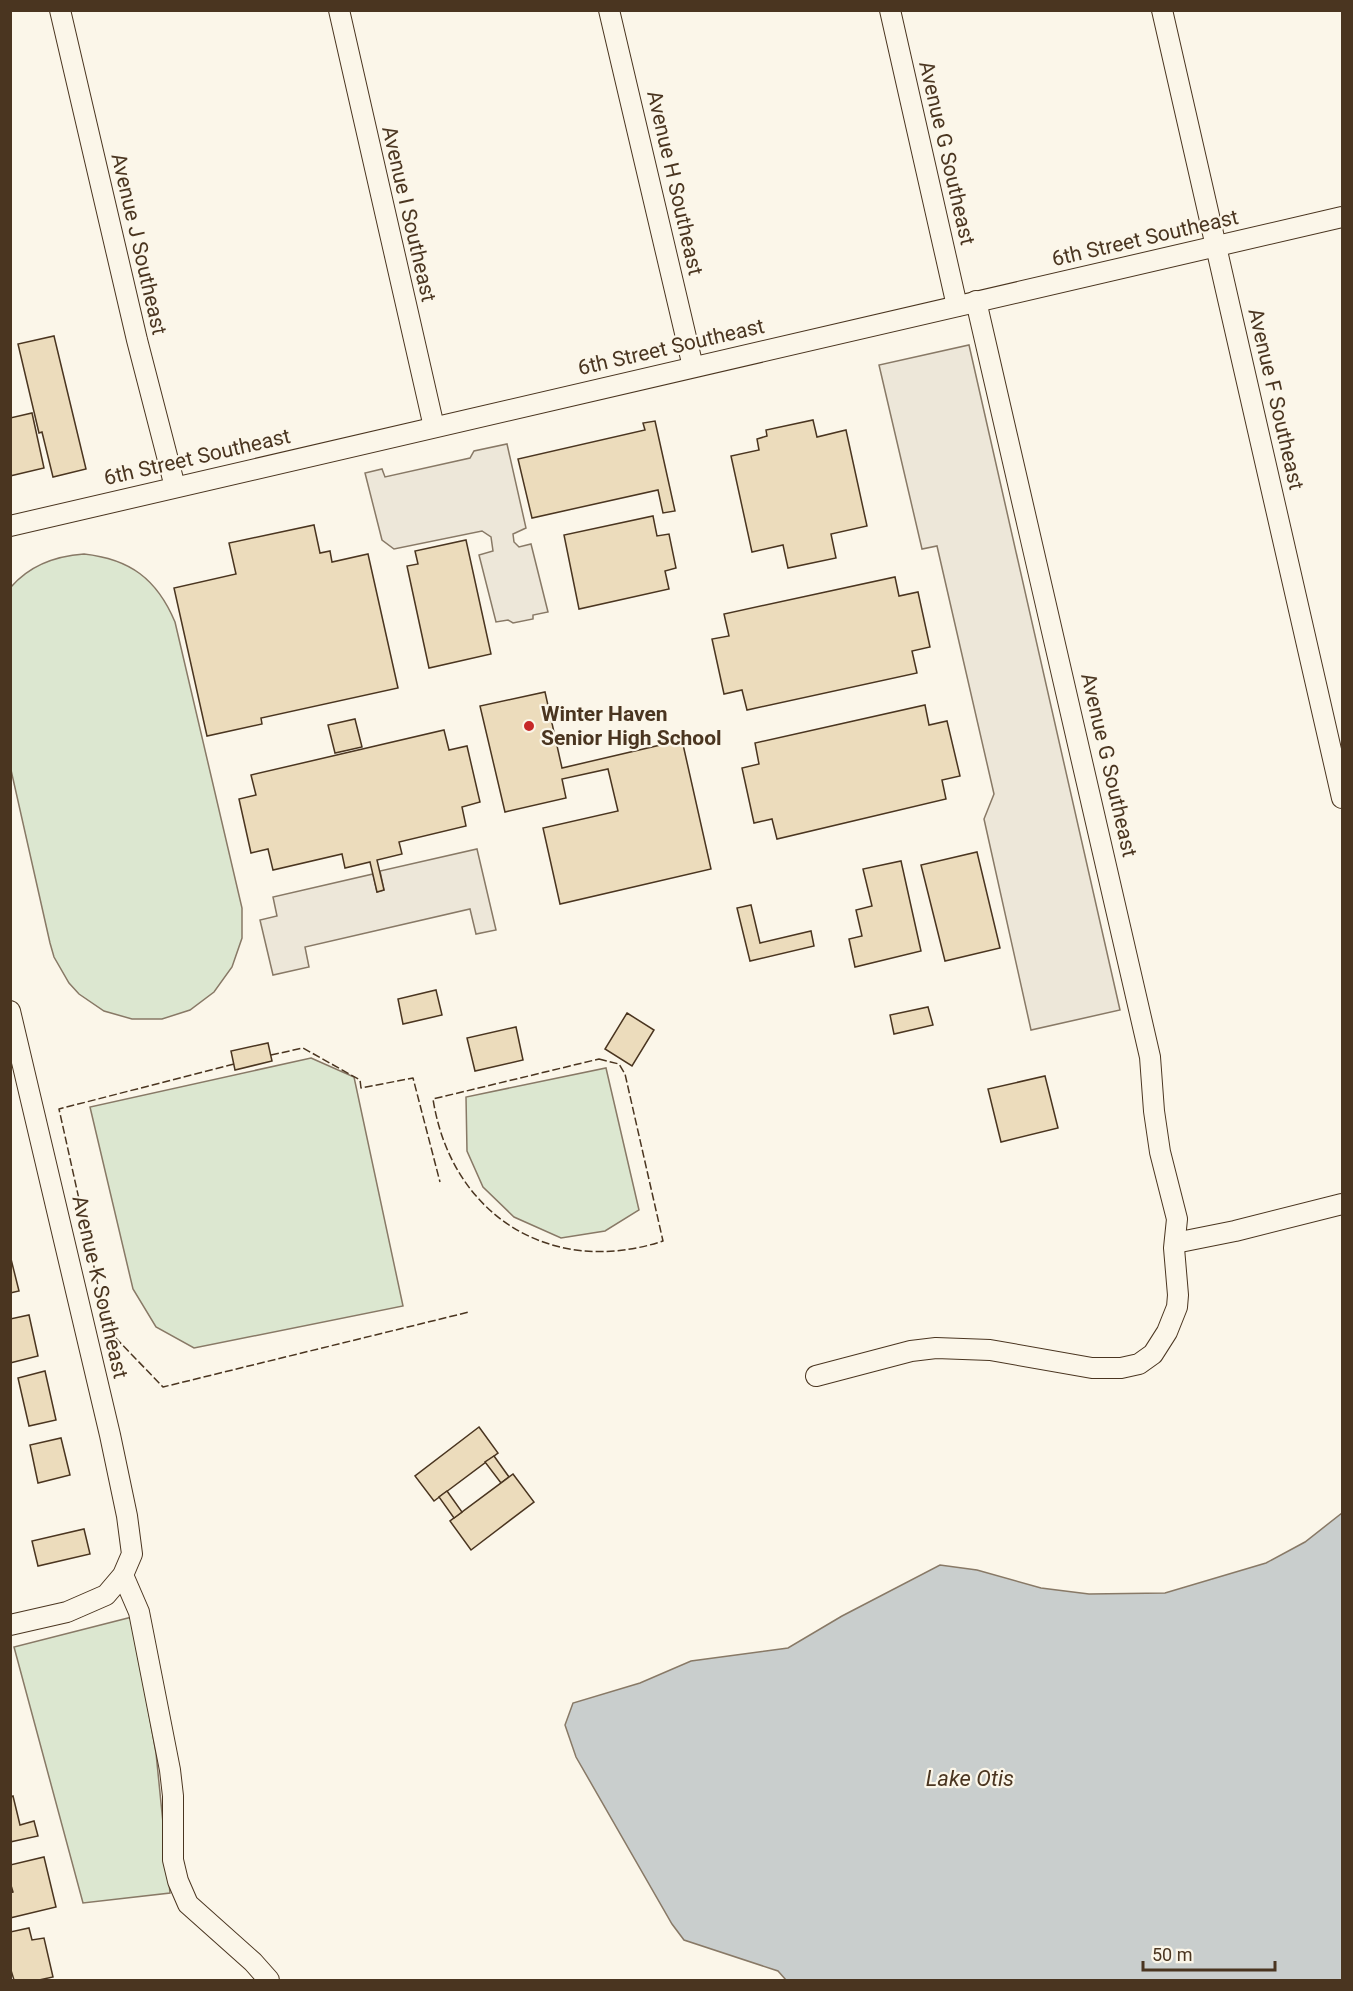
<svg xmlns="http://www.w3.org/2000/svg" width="1353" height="1991" font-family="Roboto,sans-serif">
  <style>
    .green { fill: #dce7d0; stroke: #887966; stroke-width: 1.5 }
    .parking { fill: #ede7d9; stroke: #887966; stroke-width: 1.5 }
    .water { fill: #c9cecd; stroke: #887966; stroke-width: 1.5 }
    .building { fill: #ecdcbc; stroke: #4a3520; stroke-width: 1.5 }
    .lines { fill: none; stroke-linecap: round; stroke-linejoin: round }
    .minor-casing { stroke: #4a3520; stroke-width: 22 }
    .minor { stroke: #fbf6e9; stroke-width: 20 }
    .fence { stroke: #4a3520; stroke-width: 1.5; stroke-dasharray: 8 3; stroke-linecap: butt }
    .poi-dot { fill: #c62828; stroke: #fbf6e9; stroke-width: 2 }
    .labels { text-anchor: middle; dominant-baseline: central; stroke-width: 4.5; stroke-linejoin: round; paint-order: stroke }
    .street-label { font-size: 21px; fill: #4a3520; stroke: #fbf6e9 }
    .poi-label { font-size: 21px; font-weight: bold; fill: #4a3520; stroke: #fbf6e9; text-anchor: start }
    .water-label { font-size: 22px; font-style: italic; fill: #4a3520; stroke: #fbf6e9 }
  </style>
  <rect width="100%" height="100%" fill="#fbf6e9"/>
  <g class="green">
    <path d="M84 554C130 559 157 579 175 622L242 908V938L232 967 214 992 190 1010 162 1019H132L104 1011 79 994 69 983 54 957 50 943 11 770V587C30 565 56 556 84 554Z"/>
    <polygon points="311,1058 354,1077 403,1306 194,1348 156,1327 133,1289 90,1107"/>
    <polygon points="606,1068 639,1210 605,1231 561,1238 514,1217 483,1187 467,1151 466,1097"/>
    <polygon points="132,1617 156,1753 170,1893 83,1903 14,1647"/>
  </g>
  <g class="parking">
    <polygon points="969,345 1120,1010 1031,1030 984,819 994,794 937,546 922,549 879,365"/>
    <polygon points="507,444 526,528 513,534 514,542 519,547 531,544 548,612 533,615 533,619 513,623 508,620 496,622 479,555 493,551 491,537 482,531 394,549 382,540 365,473 382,469 385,477 470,458 474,451"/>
    <polygon points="477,849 496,930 476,934 470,909 305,947 309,967 273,975 260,920 277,916 273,897 373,874 377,892 384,890 380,871"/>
  </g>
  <polygon class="water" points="1342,1513 1342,1980 786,1980 778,1971 684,1940 672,1924 576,1757 565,1725 573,1703 640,1683 691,1661 788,1648 842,1616 940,1565 977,1570 1041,1588 1089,1594 1165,1593 1266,1563 1305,1542"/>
  <g class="building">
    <polygon points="54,336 86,469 53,477 42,432 39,433 18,344"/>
    <polygon points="32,413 44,468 10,476 10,418"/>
    <polygon points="813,420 817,437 846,430 867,526 831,534 836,558 788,568 783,545 752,552 731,456 759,450 757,439 767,436 766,430"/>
    <polygon points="655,421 675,511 663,513 658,490 532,518 518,459 645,430 643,423"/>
    <polygon points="653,516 657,536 669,534 676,568 665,571 669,589 579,609 564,535"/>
    <polygon points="314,525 320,553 330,551 332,562 368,554 398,688 261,718 262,724 207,736 174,588 236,574 229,543"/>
    <polygon points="466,540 491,654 429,668 407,566 418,564 415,551"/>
    <polygon points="895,577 899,596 918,592 930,647 912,651 917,673 747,710 742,690 724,694 712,639 729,636 724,614"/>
    <polygon points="545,692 562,768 682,740 711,869 560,904 543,828 618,811 608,769 562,779 566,798 505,812 480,706"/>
    <polygon points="925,705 929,725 947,721 960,776 942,780 946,799 777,839 772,819 754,823 742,768 759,764 755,743"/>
    <polygon points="355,719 362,747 335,753 328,725"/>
    <polygon points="444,730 449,750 467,746 480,802 462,807 466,826 399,842 402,854 377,860 384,890 377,892 370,862 345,868 342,854 273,870 268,849 251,853 239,799 256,795 251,775"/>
    <polygon points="977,852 1000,948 945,961 921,865"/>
    <polygon points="901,861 921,951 855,967 849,939 862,936 856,910 872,906 863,869"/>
    <polygon points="751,905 760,943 811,931 814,946 750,961 737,908"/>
    <polygon points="436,990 442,1015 403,1024 398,999"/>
    <polygon points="928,1007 933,1025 894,1034 890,1015"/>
    <polygon points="627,1013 654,1030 632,1066 605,1049"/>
    <polygon points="516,1027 523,1060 475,1071 467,1038"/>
    <polygon points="268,1043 272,1061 235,1070 231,1051"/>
    <polygon points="1045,1076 1058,1128 1001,1142 988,1089"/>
    <polygon points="10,1255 19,1291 10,1293"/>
    <polygon points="29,1315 38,1356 10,1363 10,1319"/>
    <polygon points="45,1371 56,1420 29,1426 18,1378"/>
    <polygon points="479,1427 498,1453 434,1501 415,1476"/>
    <polygon points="61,1438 70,1475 38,1483 30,1445"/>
    <polygon points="494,1456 509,1477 501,1483 485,1462"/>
    <polygon points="513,1474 534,1502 471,1550 450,1521"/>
    <polygon points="447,1491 462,1512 454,1518 439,1497"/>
    <polygon points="84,1529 90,1554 38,1566 32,1541"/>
    <polygon points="13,1796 20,1825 34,1821 38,1836 10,1842 10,1797"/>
    <polygon points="44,1857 56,1907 10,1918 10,1893 13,1892 10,1882 10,1865"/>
    <polygon points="29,1928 32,1940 44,1938 53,1977 39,1980 14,1980 10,1967 10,1932"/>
  </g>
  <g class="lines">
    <g class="minor-casing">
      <g id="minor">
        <polyline points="60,10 137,340 175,487"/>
        <polyline points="339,10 434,427"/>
        <polyline points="609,10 693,367"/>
        <polyline points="890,10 957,306"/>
        <polyline points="1162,10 1342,798"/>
        <polyline points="10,526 1342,217"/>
        <polyline points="10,1011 110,1435 127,1516 132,1554 123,1575 106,1595 67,1612 10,1625"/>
        <polyline points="1175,1243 1235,1231 1342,1204"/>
        <polyline points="816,1376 911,1351 936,1348 990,1350 1092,1368 1121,1368 1139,1364 1153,1354 1167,1332 1177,1307 1178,1295 1174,1248 1177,1219 1160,1152 1154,1111 1150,1057 976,301"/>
        <polyline points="123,1575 139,1612 170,1770 173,1796 173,1860 178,1881 188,1904 253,1962 269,1980"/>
      </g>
    </g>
    <use href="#minor" class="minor"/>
    <g class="fence">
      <polyline points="271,1055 303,1048 360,1080 361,1088 413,1078 440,1182"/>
      <path d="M599 1059 619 1064 625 1074 663 1241C551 1278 451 1215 433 1099Z"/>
      <polyline points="234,1064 59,1109 108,1330 163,1387 469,1312"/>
    </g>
  </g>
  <circle class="poi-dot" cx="529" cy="726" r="6"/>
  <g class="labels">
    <g class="street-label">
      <text transform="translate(947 153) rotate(77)">Avenue G Southeast</text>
      <text transform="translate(675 183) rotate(77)">Avenue H Southeast</text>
      <text transform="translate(409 214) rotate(77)">Avenue I Southeast</text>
      <text transform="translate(1145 238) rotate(-13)">6th Street Southeast</text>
      <text transform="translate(139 244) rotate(77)">Avenue J Southeast</text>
      <text transform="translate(671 347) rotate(-13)">6th Street Southeast</text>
      <text transform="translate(1276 399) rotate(77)">Avenue F Southeast</text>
      <text transform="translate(197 457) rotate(-13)">6th Street Southeast</text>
      <text transform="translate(1109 765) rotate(77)">Avenue G Southeast</text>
      <text transform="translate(100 1287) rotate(77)">Avenue K Southeast</text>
    </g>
    <g class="poi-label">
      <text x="541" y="714">Winter Haven<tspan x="541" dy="24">Senior High School</tspan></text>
    </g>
    <g class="water-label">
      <text x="970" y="1778">Lake Otis</text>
    </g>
  </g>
  <rect width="1353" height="1991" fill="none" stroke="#4a3520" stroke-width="24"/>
  <path d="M1143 1961v9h132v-9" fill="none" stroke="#4a3520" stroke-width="3"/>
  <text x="1152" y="1961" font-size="18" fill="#4a3520" stroke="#fbf6e9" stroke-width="4.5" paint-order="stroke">50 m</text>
</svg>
